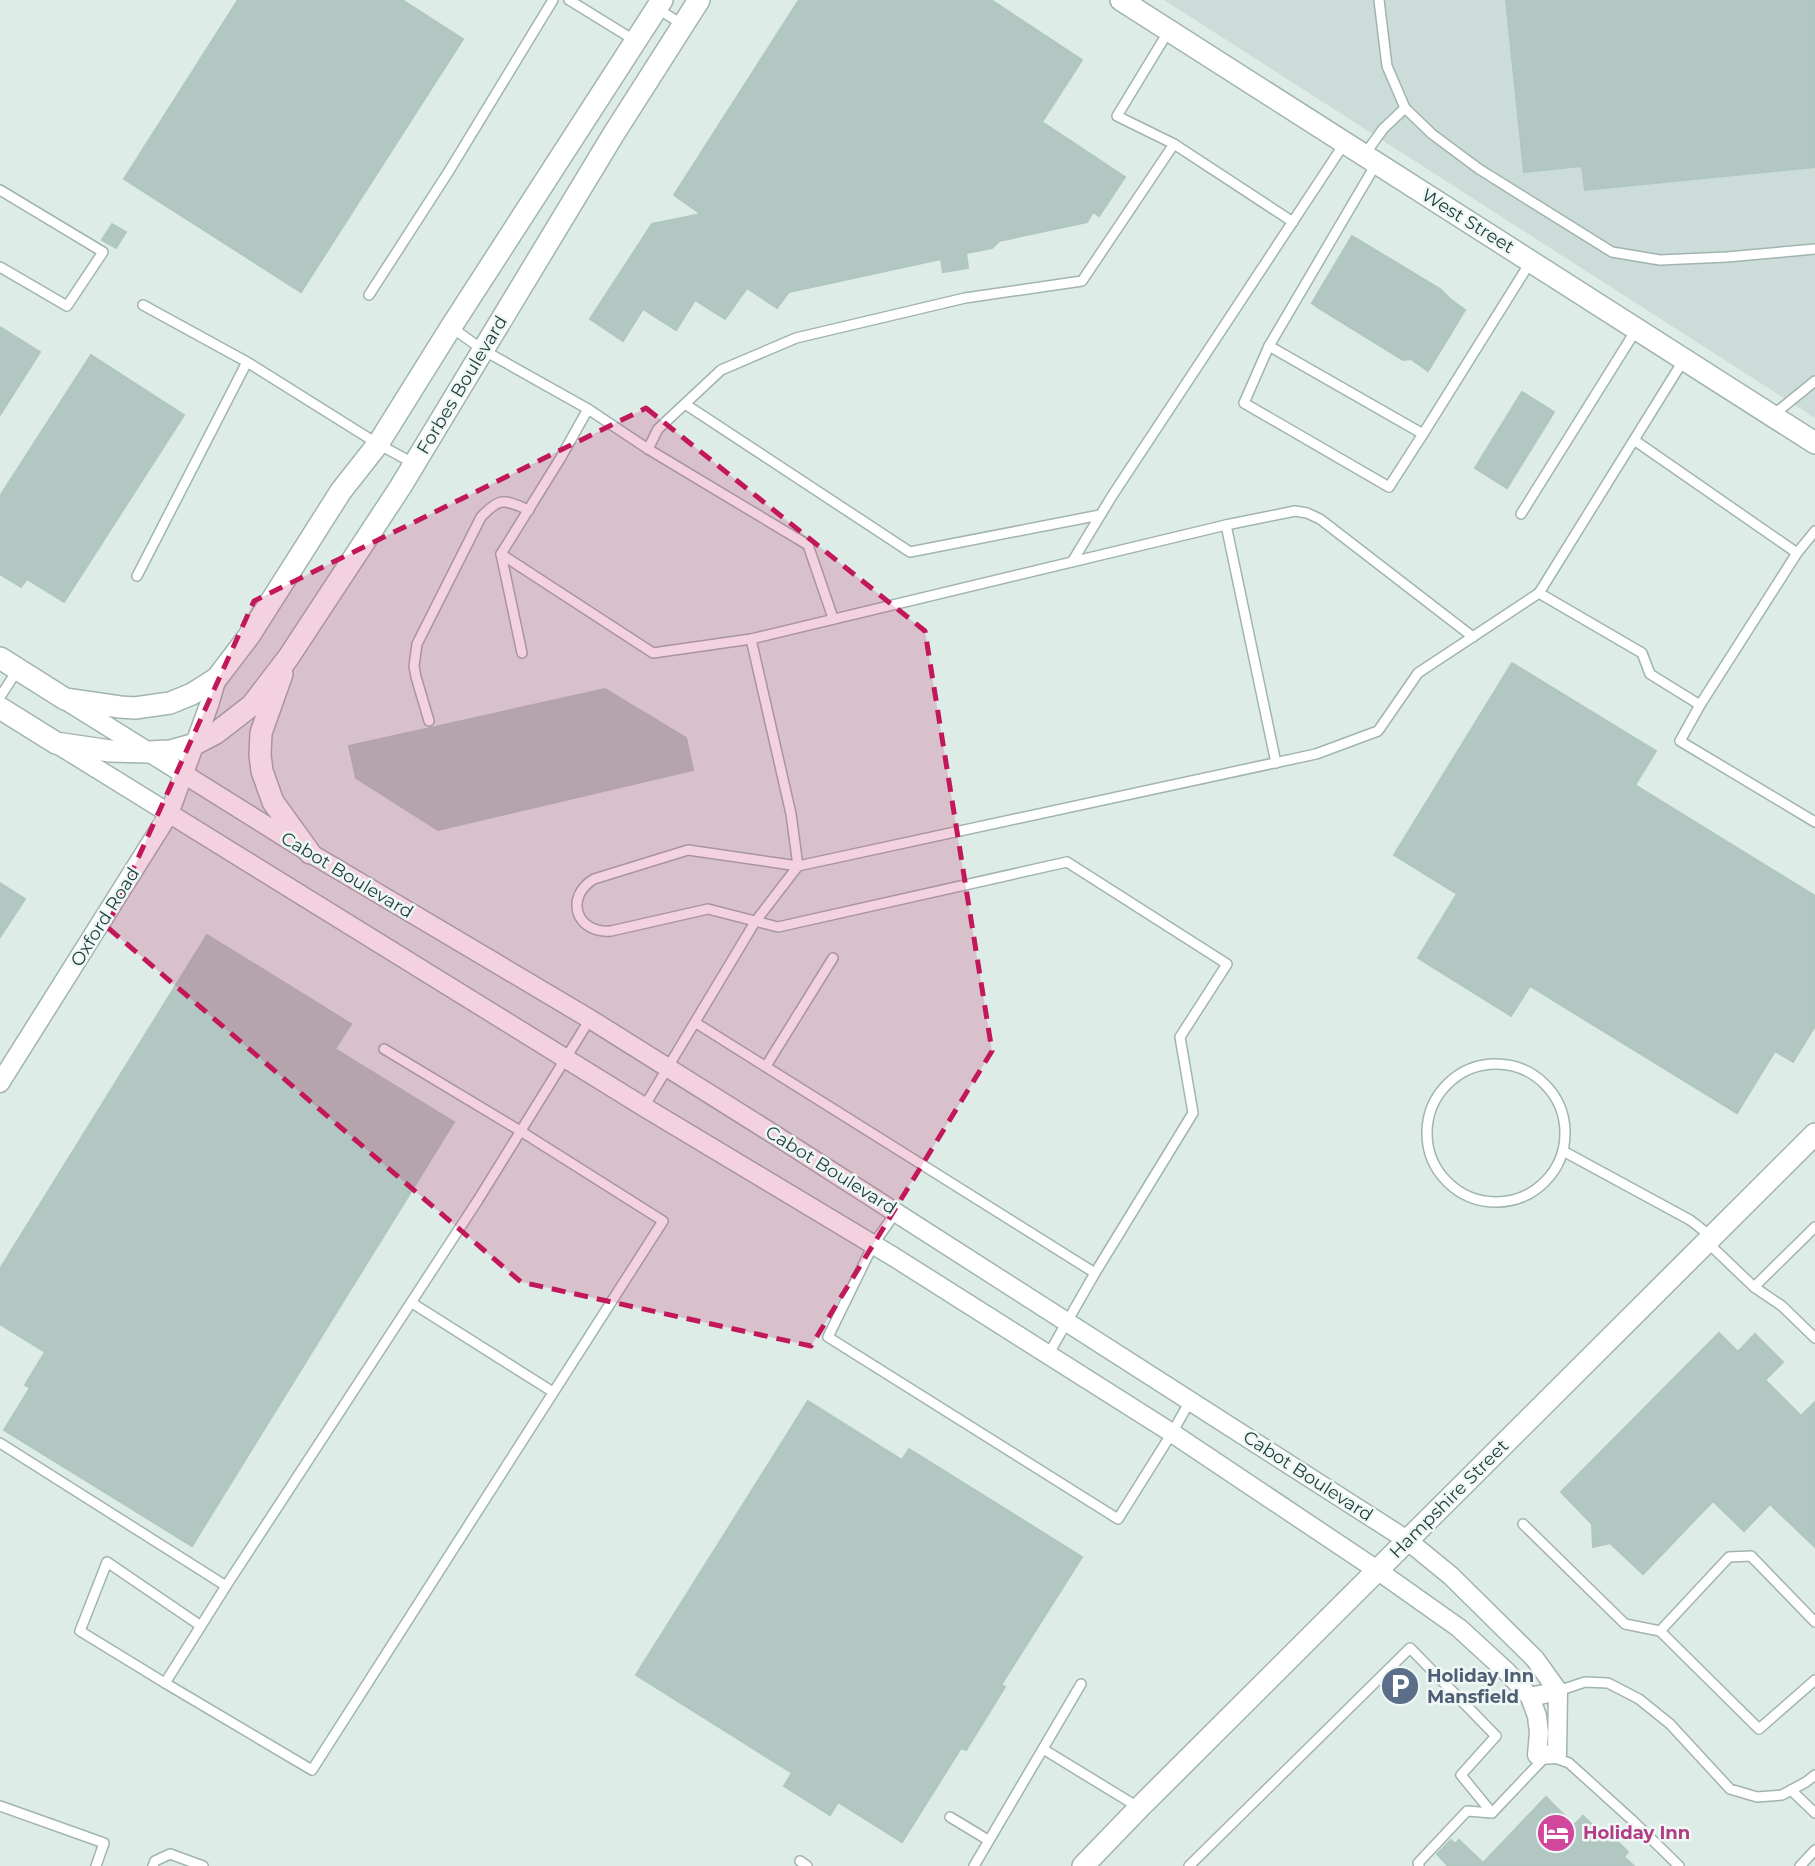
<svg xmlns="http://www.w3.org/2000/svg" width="1815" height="1866" font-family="Montserrat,sans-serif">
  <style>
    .built { fill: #ccdcd8 }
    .building { fill: #b3c7c2; stroke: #b0c6c1; stroke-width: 2 }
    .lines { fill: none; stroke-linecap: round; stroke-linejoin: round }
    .service-casing { stroke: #a1b4b1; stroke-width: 12 }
    .minor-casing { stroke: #a1b4b1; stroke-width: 21 }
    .tertiary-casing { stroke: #a1b4b1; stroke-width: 24 }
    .service { stroke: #fff; stroke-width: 9 }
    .minor { stroke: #fff; stroke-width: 18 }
    .tertiary { stroke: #fff; stroke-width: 21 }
    .marked { fill: #c2185b; fill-opacity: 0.2; stroke: #c2185b; stroke-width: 5; stroke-dasharray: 14 9; stroke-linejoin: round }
    .labels { text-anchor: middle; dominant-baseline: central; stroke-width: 5; stroke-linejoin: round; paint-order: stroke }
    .street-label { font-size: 18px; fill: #1e3d3b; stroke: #eff8f5 }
    .service-label { font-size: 18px; font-weight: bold; fill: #4e5e75; stroke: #eff8f5; text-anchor: start }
    .hotel-label { font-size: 18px; font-weight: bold; fill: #b23c85; stroke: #eff8f5; text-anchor: start }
  </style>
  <rect width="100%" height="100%" fill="#deece8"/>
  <polygon class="built" points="1164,0 1815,0 1815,418"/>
  <g class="building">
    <polygon points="238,0 402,0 463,39 301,292 124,179"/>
    <polygon points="799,0 991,0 1082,60 1042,122 1125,177 1099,216 1093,212 1087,222 999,241 992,248 966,253 968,268 943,272 941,259 789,292 777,308 747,288 725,319 695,300 676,330 643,309 623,341 590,319 652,224 701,214 674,195"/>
    <polygon points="1506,0 1815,0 1815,167 1585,190 1582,166 1524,172"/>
    <polygon points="112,224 126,232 116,248 102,240"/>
    <polygon points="1352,236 1440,289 1450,299 1465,310 1428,371 1411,359 1403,360 1317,307 1312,303"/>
    <polygon points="0,327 40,352 0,415"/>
    <polygon points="91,355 184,415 64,602 27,579 21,587 0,574 0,496"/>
    <polygon points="1522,392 1554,412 1507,488 1475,468"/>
    <polygon points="1512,663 1656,751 1635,785 1815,896 1815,1026 1793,1062 1775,1051 1737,1113 1530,986 1511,1016 1418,958 1457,894 1394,855"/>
    <polygon points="605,689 686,738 693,770 438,830 356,778 349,746"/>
    <polygon points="0,883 25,899 0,937"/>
    <polygon points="207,935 351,1024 335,1049 454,1122 192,1546 4,1430 30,1388 25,1385 45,1352 0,1324 0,1269"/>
    <polygon points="1719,1333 1738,1352 1755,1334 1783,1362 1765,1380 1801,1416 1815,1402 1815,1547 1770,1504 1744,1531 1713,1501 1643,1574 1610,1543 1593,1547 1592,1524 1561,1492"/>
    <polygon points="808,1401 902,1460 909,1449 1082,1557 1001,1685 1005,1687 966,1750 961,1748 902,1842 838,1802 830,1815 784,1786 792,1773 636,1675"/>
    <polygon points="1546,1797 1574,1825 1583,1816 1603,1835 1607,1831 1628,1852 1624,1857 1634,1866 1448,1866 1437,1854 1451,1840 1455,1844 1459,1840 1483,1863"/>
  </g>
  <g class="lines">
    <g class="service-casing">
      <g id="service">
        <polyline points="569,0 634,40"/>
        <polyline points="656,8 682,24"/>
        <polyline points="1168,32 1117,116 1174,144"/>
        <polyline points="1405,108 1432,134 1479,169 1612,252 1660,260 1727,257 1815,249"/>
        <polyline points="1365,154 1383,129 1405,108 1387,66 1379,0"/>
        <polyline points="1376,164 1269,346 1423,434 1531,261"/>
        <polyline points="0,190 103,252 67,306 0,267"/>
        <polyline points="369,295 449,171 553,0"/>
        <polyline points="143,305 247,362 378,444 413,463"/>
        <path d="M451 327 483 350 588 409 560 459 501 554 653 653 751 639 791 814 798 866 688 850 594 879C564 897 576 934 611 931L708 909 778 927 1067 862 1227 964 1180 1037 1193 1113 1095 1273 1048 1355"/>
        <polyline points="1269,346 1244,403 1389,487 1423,434"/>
        <polyline points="1683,361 1539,593 1642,653 1650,674 1700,705 1680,741 1815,822"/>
        <polyline points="685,404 910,552 1100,515"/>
        <polyline points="588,409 648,449 808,545 833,618"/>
        <polyline points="1773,415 1815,381"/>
        <polyline points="1634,440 1797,553 1815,531"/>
        <polyline points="648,449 658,429 721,370 796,338 965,298 1082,281 1174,144 1293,222"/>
        <polyline points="1521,514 1636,330"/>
        <polyline points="1226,525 1295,511 1307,513 1320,519 1473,637"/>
        <polyline points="501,554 522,653"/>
        <polyline points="1072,562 1112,496 1344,144"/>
        <polyline points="137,576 247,362"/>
        <polyline points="751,639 1226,525 1276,763"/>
        <polyline points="0,697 18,669"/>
        <polyline points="1700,705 1797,553"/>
        <path d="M429 721 416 677 414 666 417 644 481 517C501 496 504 500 529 510"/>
        <polyline points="696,1023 1095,1273"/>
        <circle cx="1496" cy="1133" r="69"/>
        <polyline points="766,1066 833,958"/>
        <polyline points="644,1107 755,922 798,866 1316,754 1378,731 1418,673 1539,593"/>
        <polyline points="1563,1151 1690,1220 1712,1237"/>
        <polyline points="896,1212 873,1245 828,1337 1118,1519 1172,1433 1190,1401"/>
        <polyline points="1708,1243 1754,1287 1815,1227"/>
        <polyline points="1754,1287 1782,1306 1815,1338"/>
        <polyline points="412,1303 553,1392"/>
        <polyline points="0,1443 226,1586 478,1200 590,1019"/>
        <polyline points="1523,1524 1625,1624 1660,1631 1729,1557 1751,1556 1815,1622"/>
        <polyline points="226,1586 165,1683 312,1770 663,1221 522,1132 384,1049"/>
        <polyline points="1660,1631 1759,1729 1815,1680"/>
        <polyline points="165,1683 80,1631 107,1562 201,1626"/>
        <polyline points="1558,1691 1585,1682 1608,1683 1639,1699 1670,1724 1730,1789 1757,1797 1782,1795 1806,1782 1815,1775"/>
        <polyline points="1043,1749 1138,1807"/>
        <polyline points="1791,1790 1815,1813"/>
        <polyline points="0,1806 104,1843 96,1866"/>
        <polyline points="950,1817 988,1840"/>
        <polyline points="800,1861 807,1866"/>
        <polyline points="153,1866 155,1861 170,1854 203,1866"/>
        <polyline points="974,1866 1081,1684"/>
        <polyline points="1189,1866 1410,1648 1496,1736 1461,1775 1492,1813"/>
        <polyline points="1419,1866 1418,1863 1467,1811 1492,1813 1547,1755 1569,1763 1632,1820 1679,1866"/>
        <polyline points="1800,1866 1815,1850"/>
      </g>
    </g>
    <g class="minor-casing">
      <g id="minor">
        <polyline points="67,701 310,853 590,1019 767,1130 1407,1540 1451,1576 1535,1659 1558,1691"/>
        <polyline points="57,744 644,1107 894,1257 1172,1433 1377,1570 1459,1628 1507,1672 1530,1697 1537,1716 1539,1733 1537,1755 1557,1754 1558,1691 1530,1697"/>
        <polyline points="0,1083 169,814 209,705 217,678"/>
      </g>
    </g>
    <g class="tertiary-casing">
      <g id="tertiary">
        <polyline points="1121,0 1815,443"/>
        <polyline points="0,658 65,699 120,707 135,708 170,703 192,694 217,678 249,636 341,491 378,444 451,327 662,0"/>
        <polyline points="282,674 261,733 260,755 262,771 273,802 310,853"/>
        <polyline points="0,708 56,743 110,751 148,752 170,751 195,744 216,733 252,705 288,658 401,486 613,135 699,0"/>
        <polyline points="1083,1866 1139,1808 1815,1134"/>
      </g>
    </g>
    <use href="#service" class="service"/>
    <use href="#minor" class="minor"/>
    <use href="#tertiary" class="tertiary"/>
  </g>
  <path class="marked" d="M646 408 925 631 992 1051 811 1346 521 1282 107 927 254 601Z"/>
  <defs>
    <g id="parking-disc" transform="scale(2.0125)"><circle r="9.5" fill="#5c6f8a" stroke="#eff8f5"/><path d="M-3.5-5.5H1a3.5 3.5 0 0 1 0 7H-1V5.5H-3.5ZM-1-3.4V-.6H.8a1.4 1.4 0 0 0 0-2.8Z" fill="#fff"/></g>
    <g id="hotel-disc" transform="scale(2.0125)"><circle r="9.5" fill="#d1479c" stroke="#eff8f5"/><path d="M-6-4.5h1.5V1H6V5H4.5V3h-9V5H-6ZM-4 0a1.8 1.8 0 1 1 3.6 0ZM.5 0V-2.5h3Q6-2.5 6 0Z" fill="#fff"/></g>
  </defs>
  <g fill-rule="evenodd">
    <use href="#parking-disc" x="1400" y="1686"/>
    <use href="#hotel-disc" x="1556" y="1833"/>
  </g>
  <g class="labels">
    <g class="street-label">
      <text transform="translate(1468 221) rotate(32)">West Street</text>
      <text transform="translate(462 385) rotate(-59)">Forbes Boulevard</text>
      <text transform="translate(347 875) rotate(31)">Cabot Boulevard</text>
      <text transform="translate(105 917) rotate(-58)">Oxford Road</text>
      <text transform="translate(831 1170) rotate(32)">Cabot Boulevard</text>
      <text transform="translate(1308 1476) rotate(33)">Cabot Boulevard</text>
      <text transform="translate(1449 1499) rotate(-45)">Hampshire Street</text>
    </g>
    <g class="service-label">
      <text x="1427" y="1676">Holiday Inn<tspan x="1427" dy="21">Mansfield</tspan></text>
    </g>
    <g class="hotel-label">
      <text x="1583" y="1833">Holiday Inn</text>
    </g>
  </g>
</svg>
